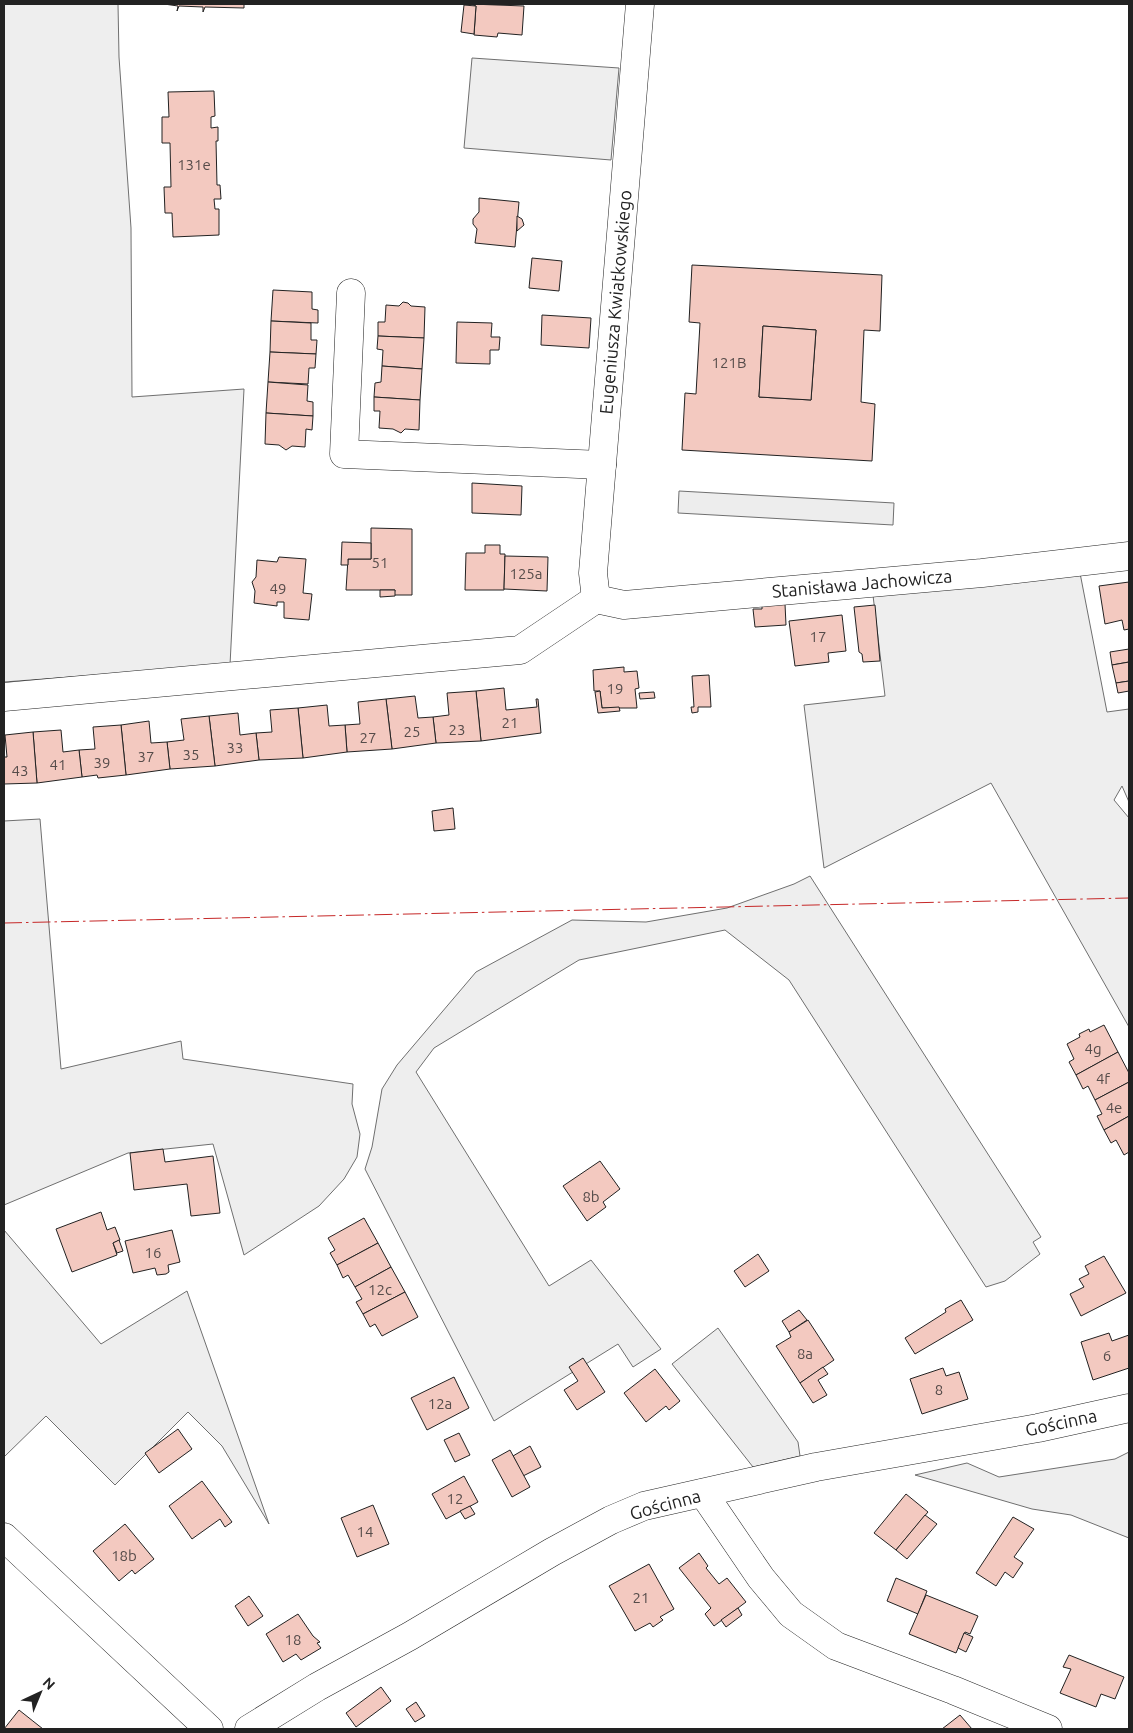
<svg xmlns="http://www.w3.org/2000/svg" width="1133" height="1733" font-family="Ubuntu,sans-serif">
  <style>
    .green { fill: #eee; stroke: #6f6f6f }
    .parking { fill: #ededed; stroke: #6f6f6f }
    .building { fill: #f3c9c0; stroke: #222; fill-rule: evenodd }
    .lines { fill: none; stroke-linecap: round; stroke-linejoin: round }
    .minor-casing { stroke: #222; stroke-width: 29 }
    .minor { stroke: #fff; stroke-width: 28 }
    .power { stroke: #c62828; stroke-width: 1; stroke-dasharray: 18 4 2.5 4; stroke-linecap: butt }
    .labels { text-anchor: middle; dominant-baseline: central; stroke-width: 4; stroke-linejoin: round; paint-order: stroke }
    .number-label { font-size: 15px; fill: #564c4a }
    .street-label { font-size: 18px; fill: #222; stroke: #fff }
  </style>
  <rect width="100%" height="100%" fill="#fff"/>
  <g class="green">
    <polygon points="4,4 118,4 119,57 131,228 132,397 244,389 230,665 4,682"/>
    <polygon points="472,58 619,68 611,160 464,148"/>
    <polygon points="1080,573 1107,712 1129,709 1129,802 1122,786 1114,800 1129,818 1129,1027 991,783 824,868 804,705 885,696 872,587"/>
    <polygon points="40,819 61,1069 181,1041 183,1059 353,1084 352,1104 360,1134 357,1157 344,1179 319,1206 244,1255 213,1144 128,1153 4,1205 4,821"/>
    <polygon points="810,876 1041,1237 1033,1242 1040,1254 1005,1281 986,1287 789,980 725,930 579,960 434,1048 416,1072 549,1286 591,1260 661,1349 633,1367 618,1344 494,1421 365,1169 372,1147 382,1089 397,1065 476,972 572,920 646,922 727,908 794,884"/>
    <polygon points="4,1230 101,1344 187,1291 269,1524 222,1446 188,1412 115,1485 46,1416 4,1457"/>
    <polygon points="718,1328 798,1442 800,1456 753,1467 672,1364"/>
    <polygon points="1129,1452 1129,1538 1071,1515 1032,1509 915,1475 967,1463 999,1477 1115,1459"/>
  </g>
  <polygon class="parking" points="679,491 894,503 893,525 678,513"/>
  <g class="building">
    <polygon points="164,4 244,4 244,8 205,7 203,12 203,7 179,6 177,11 178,6"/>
    <polygon points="470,4 524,6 522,35 498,33 497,37 474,35 476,6"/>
    <polygon points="464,5 476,6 474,34 461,32"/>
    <polygon points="214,91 215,116 211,117 211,128 218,127 218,141 216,141 217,185 220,185 221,199 214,199 215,209 219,209 219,235 173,237 172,213 165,213 164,187 171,187 170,143 162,143 162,117 169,117 168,92"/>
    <polygon points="479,198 519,202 515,247 475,243 477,229 473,224 473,219 479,212"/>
    <polygon points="517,216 522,219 524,225 517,231"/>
    <polygon points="532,258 562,261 559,291 529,288"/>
    <path d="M692 265 882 275 880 331 864 330 861 402 875 404 872 461 682 450 685 393 696 394 700 323 689 322ZM763 326 816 330 811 400 759 397Z"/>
    <polygon points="273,290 312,292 312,309 318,310 318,323 271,321"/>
    <polygon points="403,302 408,303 411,306 425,307 424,338 378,336 378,322 385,322 386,305 399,306"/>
    <polygon points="542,315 591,318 589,348 541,345"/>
    <polygon points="271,321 311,323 311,340 317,340 316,354 270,352"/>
    <polygon points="457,322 492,323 491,337 500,337 499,350 490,350 490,364 456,363"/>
    <polygon points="763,326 816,330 811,400 759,397"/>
    <polygon points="378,336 424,338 422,369 382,366 383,350 377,349"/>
    <polygon points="270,352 316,354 315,368 309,368 308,384 268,382"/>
    <polygon points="382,366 422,369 420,400 374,397 375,383 381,382"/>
    <polygon points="268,382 308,385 307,401 313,402 313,416 266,413"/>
    <polygon points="374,397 420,400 419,430 405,429 401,433 393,429 379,428 380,411 374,411"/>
    <polygon points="266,413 313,416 312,430 306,429 305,447 292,446 286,450 279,445 265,444"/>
    <polygon points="472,483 522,486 521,515 472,513"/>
    <polygon points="371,528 412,529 412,595 394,595 395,590 346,590 348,559 371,559"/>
    <polygon points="342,542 371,543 371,559 348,559 348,565 341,565"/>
    <polygon points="485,545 500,545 500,554 505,554 504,590 465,590 466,553 485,553"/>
    <polygon points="505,556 548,557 547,591 504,589"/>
    <polygon points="279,557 306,559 303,593 312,594 309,620 284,618 284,602 277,602 277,606 254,603 255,591 252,582 256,577 257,560 277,562"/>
    <polygon points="1129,582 1129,629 1124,630 1122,620 1105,624 1099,586"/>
    <polygon points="380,590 395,590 395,596 380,597"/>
    <polygon points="785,604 786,625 755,627 753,609 762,609 762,606"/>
    <polygon points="875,605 880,661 863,662 862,654 859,652 854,607"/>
    <polygon points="842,615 846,651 828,653 829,662 795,666 789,621"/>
    <polygon points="1129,649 1129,662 1112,665 1110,652"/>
    <polygon points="1129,662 1129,681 1116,683 1112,665"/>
    <polygon points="624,667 624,672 637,671 639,688 635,689 637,708 602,708 600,691 594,691 593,670"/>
    <polygon points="709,675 711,707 698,707 698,712 692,713 691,707 694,707 692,676"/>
    <polygon points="1129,681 1129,691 1118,693 1116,683"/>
    <polygon points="504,688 506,710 537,707 536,699 538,699 541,733 481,741 476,691"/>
    <polygon points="476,691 481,741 436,743 433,717 449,715 447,693"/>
    <polygon points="600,691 602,708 619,707 620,711 598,713 595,692"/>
    <polygon points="654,692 655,698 640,699 639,693"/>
    <polygon points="415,696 418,718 433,717 436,743 392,749 386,699"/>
    <polygon points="386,699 392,749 347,752 345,725 360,724 358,702"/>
    <polygon points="327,705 329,726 345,725 347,752 303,758 298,708"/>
    <polygon points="298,708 303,758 259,760 256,733 272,732 270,710"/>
    <polygon points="238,713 240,735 256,733 259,760 215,766 209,716"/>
    <polygon points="209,716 215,766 170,769 167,742 184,740 181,719"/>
    <polygon points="149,721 151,743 167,742 170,769 126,775 121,725"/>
    <polygon points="121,725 126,775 98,778 97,775 82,777 79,750 95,749 93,727"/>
    <polygon points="61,730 63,752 79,750 82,777 37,783 33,732"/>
    <polygon points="33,732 37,783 4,784 4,757 7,757 5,735"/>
    <polygon points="453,808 455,829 434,831 432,811"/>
    <polygon points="1104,1025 1118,1052 1076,1075 1069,1062 1074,1059 1067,1044 1080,1037 1079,1034 1089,1029 1090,1032"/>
    <polygon points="1118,1052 1129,1073 1129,1082 1095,1100 1088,1086 1083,1089 1076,1075"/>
    <polygon points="1129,1082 1129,1116 1104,1130 1097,1116 1102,1114 1095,1100"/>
    <polygon points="1129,1116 1129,1152 1124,1155 1116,1140 1111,1143 1104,1130"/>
    <polygon points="163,1149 165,1162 213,1156 220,1213 191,1216 187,1184 134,1190 130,1153"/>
    <polygon points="600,1161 620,1189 603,1202 606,1207 587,1221 563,1186"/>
    <polygon points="101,1212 107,1230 115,1227 120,1240 113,1243 117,1255 72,1272 56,1229"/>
    <polygon points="364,1218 378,1243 337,1265 330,1253 335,1250 328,1238"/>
    <polygon points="172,1230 180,1262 168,1265 169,1272 166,1274 157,1275 155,1268 133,1273 125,1241"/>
    <polygon points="119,1240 123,1251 117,1253 113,1243"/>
    <polygon points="378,1243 391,1267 355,1287 348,1275 343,1278 337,1265"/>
    <polygon points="758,1254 769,1271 745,1287 734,1271"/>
    <polygon points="1104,1256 1126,1293 1081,1316 1070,1294 1084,1287 1079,1279 1089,1274 1085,1266"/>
    <polygon points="391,1267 405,1292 363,1314 356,1302 362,1299 355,1287"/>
    <polygon points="405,1292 418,1317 382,1336 375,1324 370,1327 363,1314"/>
    <polygon points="961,1300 973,1320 915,1354 905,1338 946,1312 945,1309"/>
    <polygon points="799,1310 807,1320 789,1332 782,1321"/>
    <polygon points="808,1320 834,1360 800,1383 776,1346 791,1337 789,1332"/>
    <polygon points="1109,1333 1112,1341 1129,1335 1129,1368 1093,1380 1081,1342"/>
    <polygon points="583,1358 605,1392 577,1410 564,1390 578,1381 569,1367"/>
    <polygon points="823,1367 828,1374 818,1380 827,1395 813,1403 800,1383"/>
    <polygon points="943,1368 946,1376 959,1372 968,1399 922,1414 910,1379"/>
    <polygon points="655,1369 680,1401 669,1410 666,1406 646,1422 624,1393"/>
    <polygon points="454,1377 469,1408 427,1430 411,1398"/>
    <polygon points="178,1429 192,1449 159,1473 145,1453"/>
    <polygon points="459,1433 470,1455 455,1462 444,1440"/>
    <polygon points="530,1446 541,1467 523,1476 513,1456"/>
    <polygon points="510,1450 530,1487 512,1497 492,1460"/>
    <polygon points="464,1476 478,1502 446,1519 432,1494"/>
    <polygon points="202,1481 232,1522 225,1527 220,1519 192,1539 169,1506"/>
    <polygon points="906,1494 928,1512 896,1550 874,1533"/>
    <polygon points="373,1505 389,1544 357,1557 341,1518"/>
    <polygon points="470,1506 475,1514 465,1519 460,1511"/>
    <polygon points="925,1515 937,1524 907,1559 896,1550"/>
    <polygon points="1013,1517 1034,1529 1014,1557 1023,1563 1013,1578 1005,1572 996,1586 976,1573"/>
    <polygon points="125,1524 154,1559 135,1574 132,1570 119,1581 93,1551"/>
    <polygon points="699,1553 708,1566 706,1568 719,1584 727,1578 746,1602 714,1626 705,1614 711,1608 679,1568"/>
    <polygon points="649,1564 674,1609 660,1617 663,1620 653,1627 650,1623 635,1631 609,1586"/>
    <polygon points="896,1578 927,1591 918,1614 887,1601"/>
    <polygon points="926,1595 978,1616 970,1634 965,1632 956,1653 909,1634"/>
    <polygon points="249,1596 263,1616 248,1626 235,1606"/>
    <polygon points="738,1608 742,1615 726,1627 721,1620"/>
    <polygon points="298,1614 313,1636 320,1642 317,1643 321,1648 301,1660 296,1654 283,1662 266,1634"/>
    <polygon points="964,1633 973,1637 966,1652 958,1648"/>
    <polygon points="1069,1655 1124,1677 1115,1699 1101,1694 1096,1707 1060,1693 1071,1669 1063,1667"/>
    <polygon points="381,1687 391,1701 356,1727 346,1713"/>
    <polygon points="416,1702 425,1716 415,1722 406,1709"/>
    <polygon points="19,1710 43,1729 4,1729"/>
    <polygon points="960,1715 972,1729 942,1729"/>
  </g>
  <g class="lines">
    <g class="minor-casing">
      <g id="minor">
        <polyline points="351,293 344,454 602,465"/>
        <polyline points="596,599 593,573 640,4"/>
        <polyline points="596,599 624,605 982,573 1129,556"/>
        <polyline points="4,697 520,650 596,599"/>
        <polyline points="703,1493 761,1578 791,1614 836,1646 953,1690 1048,1729"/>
        <polyline points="4,1537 209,1729"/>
        <polyline points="249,1729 317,1687 410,1636 552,1552 611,1520 644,1506 816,1467 1038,1428 1129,1408"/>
      </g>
    </g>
    <use href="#minor" class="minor"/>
    <polyline class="power" points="4,923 1129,898"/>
  </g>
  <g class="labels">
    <g class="number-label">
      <text x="194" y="164">131e</text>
      <text x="729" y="362">121B</text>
      <text x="380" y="562">51</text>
      <text x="526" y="573">125a</text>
      <text x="278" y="588">49</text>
      <text x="818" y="636">17</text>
      <text x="615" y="688">19</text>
      <text x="510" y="722">21</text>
      <text x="457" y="729">23</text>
      <text x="412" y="731">25</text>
      <text x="368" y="737">27</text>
      <text x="235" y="747">33</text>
      <text x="191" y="754">35</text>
      <text x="146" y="756">37</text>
      <text x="102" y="762">39</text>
      <text x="58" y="764">41</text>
      <text x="20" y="770">43</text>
      <text x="1093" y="1048">4g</text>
      <text x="1103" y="1078">4f</text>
      <text x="1114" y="1107">4e</text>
      <text x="591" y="1196">8b</text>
      <text x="153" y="1252">16</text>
      <text x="380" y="1289">12c</text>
      <text x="805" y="1353">8a</text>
      <text x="1107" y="1355">6</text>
      <text x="939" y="1389">8</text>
      <text x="440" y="1403">12a</text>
      <text x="455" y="1498">12</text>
      <text x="365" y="1531">14</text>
      <text x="124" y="1555">18b</text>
      <text x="641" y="1597">21</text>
      <text x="293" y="1639">18</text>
    </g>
    <g class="street-label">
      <text transform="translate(615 302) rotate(-85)">Eugeniusza Kwiatkowskiego</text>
      <text transform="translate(862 583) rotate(-5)">Stanisława Jachowicza</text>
      <text transform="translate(1061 1422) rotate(-12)">Gościnna</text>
      <text transform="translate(665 1504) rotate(-15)">Gościnna</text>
    </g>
  </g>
  <rect width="1133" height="1733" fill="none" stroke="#222222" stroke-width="10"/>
  <g transform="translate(40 1693) rotate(44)" stroke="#ffffff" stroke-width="4" paint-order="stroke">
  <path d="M0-4L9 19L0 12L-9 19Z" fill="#222222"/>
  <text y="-8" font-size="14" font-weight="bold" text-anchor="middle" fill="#222222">N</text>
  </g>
</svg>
